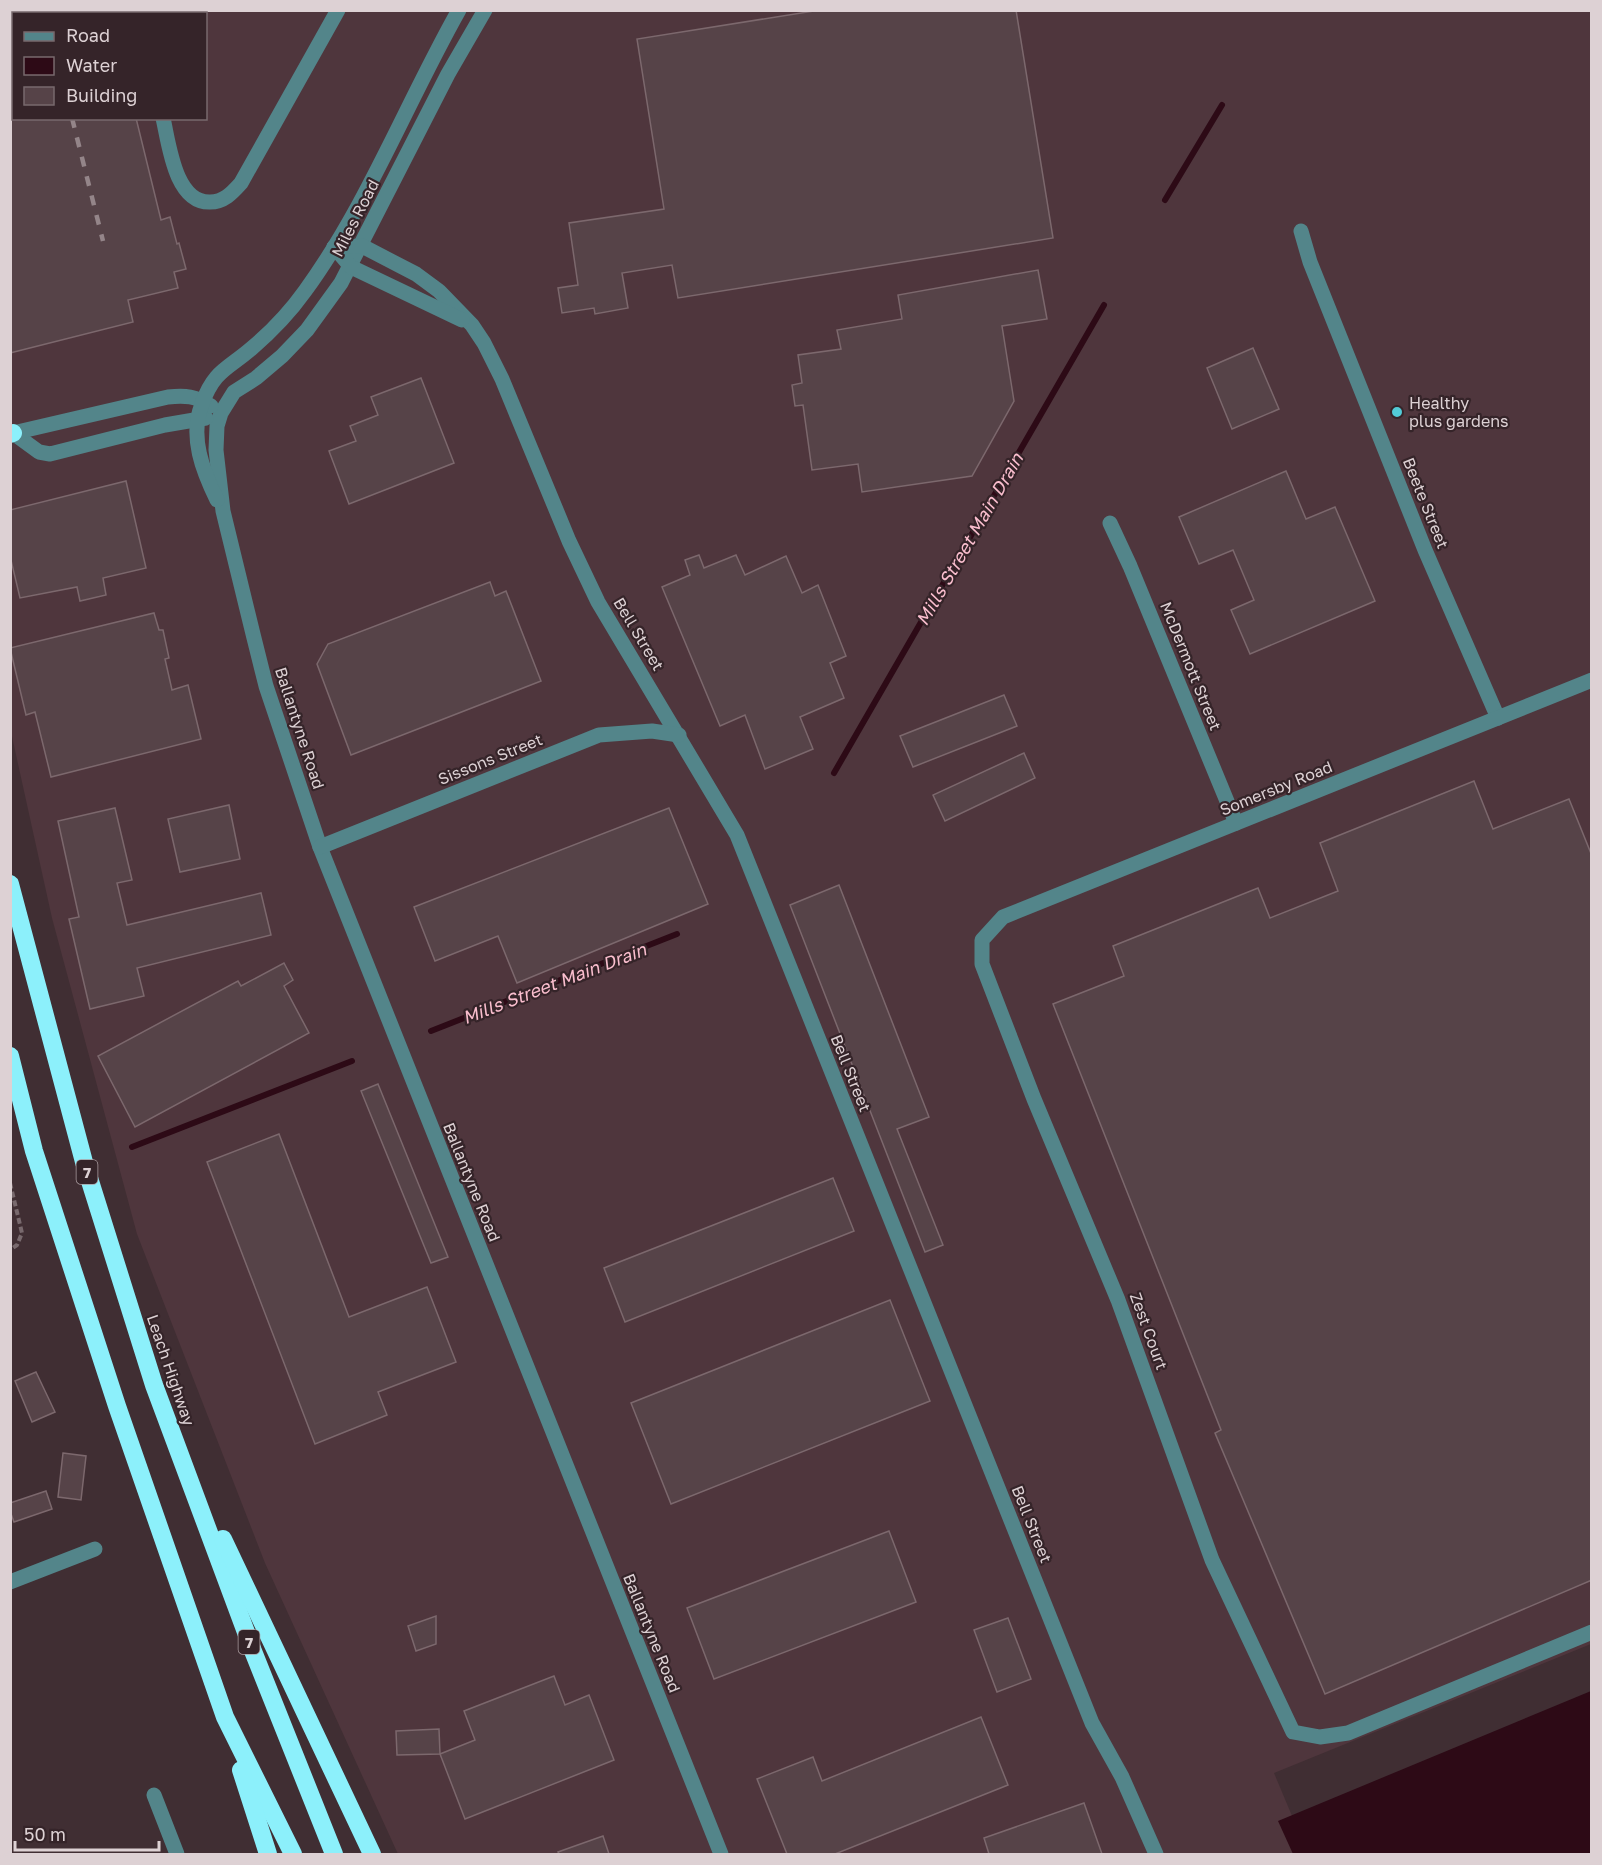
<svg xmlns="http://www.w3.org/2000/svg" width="1602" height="1865" font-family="'Golos Text',sans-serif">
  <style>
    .built { fill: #4f363d; fill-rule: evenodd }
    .water { fill: #2d0a16 }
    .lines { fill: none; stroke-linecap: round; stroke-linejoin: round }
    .stream { stroke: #2d0a16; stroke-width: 6 }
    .building { fill: #564348; stroke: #7c686d; stroke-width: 1.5 }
    .path { stroke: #78696d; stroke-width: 4; stroke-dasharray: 6 3; stroke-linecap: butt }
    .minor { stroke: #53858a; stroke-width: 15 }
    .highway { stroke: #8cf0fb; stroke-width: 18 }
    .rail { stroke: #948589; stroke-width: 4.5; stroke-dasharray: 10 10; stroke-linecap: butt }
    .poi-dot { fill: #52cbd7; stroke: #352429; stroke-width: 2 }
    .labels { text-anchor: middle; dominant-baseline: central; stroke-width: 4.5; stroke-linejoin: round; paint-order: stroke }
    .shield { fill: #352429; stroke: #ab9da1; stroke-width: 1.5 }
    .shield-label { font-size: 15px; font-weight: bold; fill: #ddd1d4 }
    .street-label { font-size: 16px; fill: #ddd1d4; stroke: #352429 }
    .poi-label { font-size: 16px; fill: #ddd1d4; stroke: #352429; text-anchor: start }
    .water-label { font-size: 18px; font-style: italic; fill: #fabece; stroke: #352429 }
  </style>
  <rect width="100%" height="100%" fill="#402e33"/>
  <path class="built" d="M10 11H1591V1644L1274 1773 1308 1854H398L265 1563 137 1234 52 918 11 732ZM14 14H206V118H14Z"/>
  <polygon class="water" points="1591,1691 1591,1854 1293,1854 1278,1821"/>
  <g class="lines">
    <g class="stream">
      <polyline points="1165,200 1222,105"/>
      <polyline points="834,773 1104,305"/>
      <polyline points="431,1031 677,934"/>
      <polyline points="132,1147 352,1061"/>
    </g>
  </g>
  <g class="building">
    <polygon points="820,10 1016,10 1053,238 678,298 672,265 622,273 628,308 595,314 594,308 562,313 558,288 578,285 569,223 664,209 637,39"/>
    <polygon points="10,118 136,118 161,220 170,217 177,244 179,243 186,269 174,272 178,288 128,300 133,322 10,353"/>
    <polygon points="1038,270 1047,319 1002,326 1014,401 972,476 862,492 858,464 812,470 803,405 795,406 792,385 802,383 798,355 841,349 837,330 902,319 898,295"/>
    <polygon points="1253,348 1279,409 1232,429 1207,368"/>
    <polygon points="421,378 454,463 349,504 329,451 356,441 350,426 378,415 371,397"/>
    <polygon points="1286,471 1306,519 1335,507 1375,601 1250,654 1231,610 1254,600 1233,550 1199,564 1179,517"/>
    <polygon points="126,481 146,568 103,578 106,595 80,601 77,587 20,598 10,556 10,510"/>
    <polygon points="699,555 704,568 736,555 745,575 786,556 802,593 818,585 846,656 830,663 844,698 800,717 813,749 765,769 745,715 720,726 662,587 690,575 685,560"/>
    <polygon points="490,582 495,596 506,591 541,681 351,755 317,664 328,644"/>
    <polygon points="154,613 159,630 163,630 169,658 165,659 172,690 188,685 201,739 51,777 35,712 26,715 10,648"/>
    <polygon points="1004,695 1017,726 913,767 900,736"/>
    <polygon points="1024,753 1035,778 945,821 933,795"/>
    <polygon points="1474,781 1493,829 1569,799 1592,856 1592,1580 1325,1694 1215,1433 1221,1430 1053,1004 1124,976 1113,946 1258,888 1270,918 1338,891 1320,843"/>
    <polygon points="229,805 240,859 180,872 168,819"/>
    <polygon points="115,808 132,880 117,883 127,925 261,893 271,935 137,968 144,996 90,1009 69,919 79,917 58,821"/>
    <polygon points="669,808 708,904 517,983 498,936 435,961 414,907"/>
    <polygon points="839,885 929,1117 897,1129 943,1245 925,1252 790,905"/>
    <polygon points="284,963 293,980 284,986 309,1033 135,1127 98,1056 238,981 241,986"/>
    <polygon points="378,1084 448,1257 431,1263 361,1091"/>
    <polygon points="279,1134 349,1317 427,1287 456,1362 378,1392 387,1415 315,1444 207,1162"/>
    <polygon points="833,1178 854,1231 625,1322 604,1268"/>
    <polygon points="890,1300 930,1401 671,1504 631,1403"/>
    <polygon points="36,1372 55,1412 32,1422 15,1381"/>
    <polygon points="63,1453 86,1456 81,1500 58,1497"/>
    <polygon points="46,1491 52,1509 14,1522 10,1511 10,1503"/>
    <polygon points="889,1531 916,1602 714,1679 687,1608"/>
    <polygon points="436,1616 436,1644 416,1651 408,1626"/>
    <polygon points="1008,1618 1031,1679 997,1692 974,1630"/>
    <polygon points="554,1676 565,1705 589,1695 614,1760 465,1819 440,1754 475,1740 464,1711"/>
    <polygon points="981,1717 1008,1785 835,1854 787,1854 757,1779 813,1757 822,1781"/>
    <polygon points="439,1729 440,1754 397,1755 396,1731"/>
    <polygon points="1084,1803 1102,1854 989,1854 984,1838"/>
    <polygon points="603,1836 609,1854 559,1854 558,1852"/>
  </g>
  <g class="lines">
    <polyline class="path" points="10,1183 22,1233 17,1245 10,1250"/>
    <g class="minor">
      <polyline points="136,10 137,14"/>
      <polyline points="485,10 448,74 341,283 307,330 282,356 256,378 234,392 221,413 217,426 216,450 223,511 253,634 266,686 320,847 721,1854"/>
      <path d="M163 118C169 144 175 203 210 202 224 202 232 193 241 183L338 10"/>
      <polyline points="1301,231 1310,262 1425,550 1498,718"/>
      <polyline points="334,247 362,246 416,274 439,291 472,325 484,343 502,379 569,541 598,602 737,835 1092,1723 1122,1777 1156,1854"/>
      <polyline points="334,247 351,267 462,320"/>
      <polyline points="13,433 39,452 50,454 165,425 206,418"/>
      <path d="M13 433 168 397C185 395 196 396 211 406"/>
      <path d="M217 500C203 471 189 437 202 404 214 370 228 369 252 348 272 331 290 312 305 291 367 206 407 102 459 10"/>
      <polyline points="1110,523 1130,566 1236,823"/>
      <polyline points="1592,680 1003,917 982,940 982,964 1034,1099 1118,1300 1212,1560 1293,1732 1320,1737 1348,1733 1592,1632"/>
      <polyline points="320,847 599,735 652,731 679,735"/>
      <polyline points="10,1582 95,1549"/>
      <polyline points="154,1795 177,1854"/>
    </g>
    <g class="highway">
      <polyline points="10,434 13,433"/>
      <polyline points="10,884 84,1162 154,1385 253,1651 334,1854"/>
      <polyline points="10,1056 34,1151 117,1406 225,1717 293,1854"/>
      <polyline points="223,1539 372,1854"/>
      <polyline points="241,1770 268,1854"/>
    </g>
    <g class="rail">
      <polyline points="46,10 46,14"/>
      <polyline points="72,118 103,241"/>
    </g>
  </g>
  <circle class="poi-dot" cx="1397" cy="412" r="6"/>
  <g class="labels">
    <g class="shield">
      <rect x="76.5" y="1160" width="21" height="24" rx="4.5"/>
      <rect x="238.5" y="1630" width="21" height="24" rx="4.5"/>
    </g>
    <g class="shield-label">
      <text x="87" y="1172">7</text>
      <text x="249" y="1642">7</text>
    </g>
    <g class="street-label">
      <text transform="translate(355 218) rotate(-63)">Miles Road</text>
      <text transform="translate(1426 503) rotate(68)">Beete Street</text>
      <text transform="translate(639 634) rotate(59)">Bell Street</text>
      <text transform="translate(1191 666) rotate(68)">McDermott Street</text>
      <text transform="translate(300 728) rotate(72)">Ballantyne Road</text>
      <text transform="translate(490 759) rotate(-22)">Sissons Street</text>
      <text transform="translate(1276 788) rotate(-22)">Somersby Road</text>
      <text transform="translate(851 1073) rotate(68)">Bell Street</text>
      <text transform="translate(472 1182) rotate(68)">Ballantyne Road</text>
      <text transform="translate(1149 1331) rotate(70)">Zest Court</text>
      <text transform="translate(171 1370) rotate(71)">Leach Highway</text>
      <text transform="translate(1032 1524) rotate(68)">Bell Street</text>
      <text transform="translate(652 1633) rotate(68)">Ballantyne Road</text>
    </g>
    <g class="poi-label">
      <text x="1409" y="403">Healthy<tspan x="1409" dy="18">plus gardens</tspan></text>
    </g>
    <g class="water-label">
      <text transform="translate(969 539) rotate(-60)">Mills Street Main Drain</text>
      <text transform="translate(554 983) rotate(-21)">Mills Street Main Drain</text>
    </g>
  </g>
  <rect width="1602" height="1865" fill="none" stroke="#ddd1d4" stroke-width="24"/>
  <rect x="12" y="12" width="195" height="108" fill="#352429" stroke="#78696d" stroke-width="1.5"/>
  <rect x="24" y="32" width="30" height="9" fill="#53858a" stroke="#78696d" stroke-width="1.5"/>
  <text x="66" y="42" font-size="18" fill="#ddd1d4">Road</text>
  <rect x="24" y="57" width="30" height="18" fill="#2d0a16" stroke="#78696d" stroke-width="1.5"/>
  <text x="66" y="72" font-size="18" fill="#ddd1d4">Water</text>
  <rect x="24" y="87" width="30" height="18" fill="#564348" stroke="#78696d" stroke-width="1.5"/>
  <text x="66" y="102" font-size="18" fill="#ddd1d4">Building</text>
  <path d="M15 1841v9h144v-9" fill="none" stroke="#ddd1d4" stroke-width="3"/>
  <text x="24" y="1841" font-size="18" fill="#ddd1d4" stroke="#352429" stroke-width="4.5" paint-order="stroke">50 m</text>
</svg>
